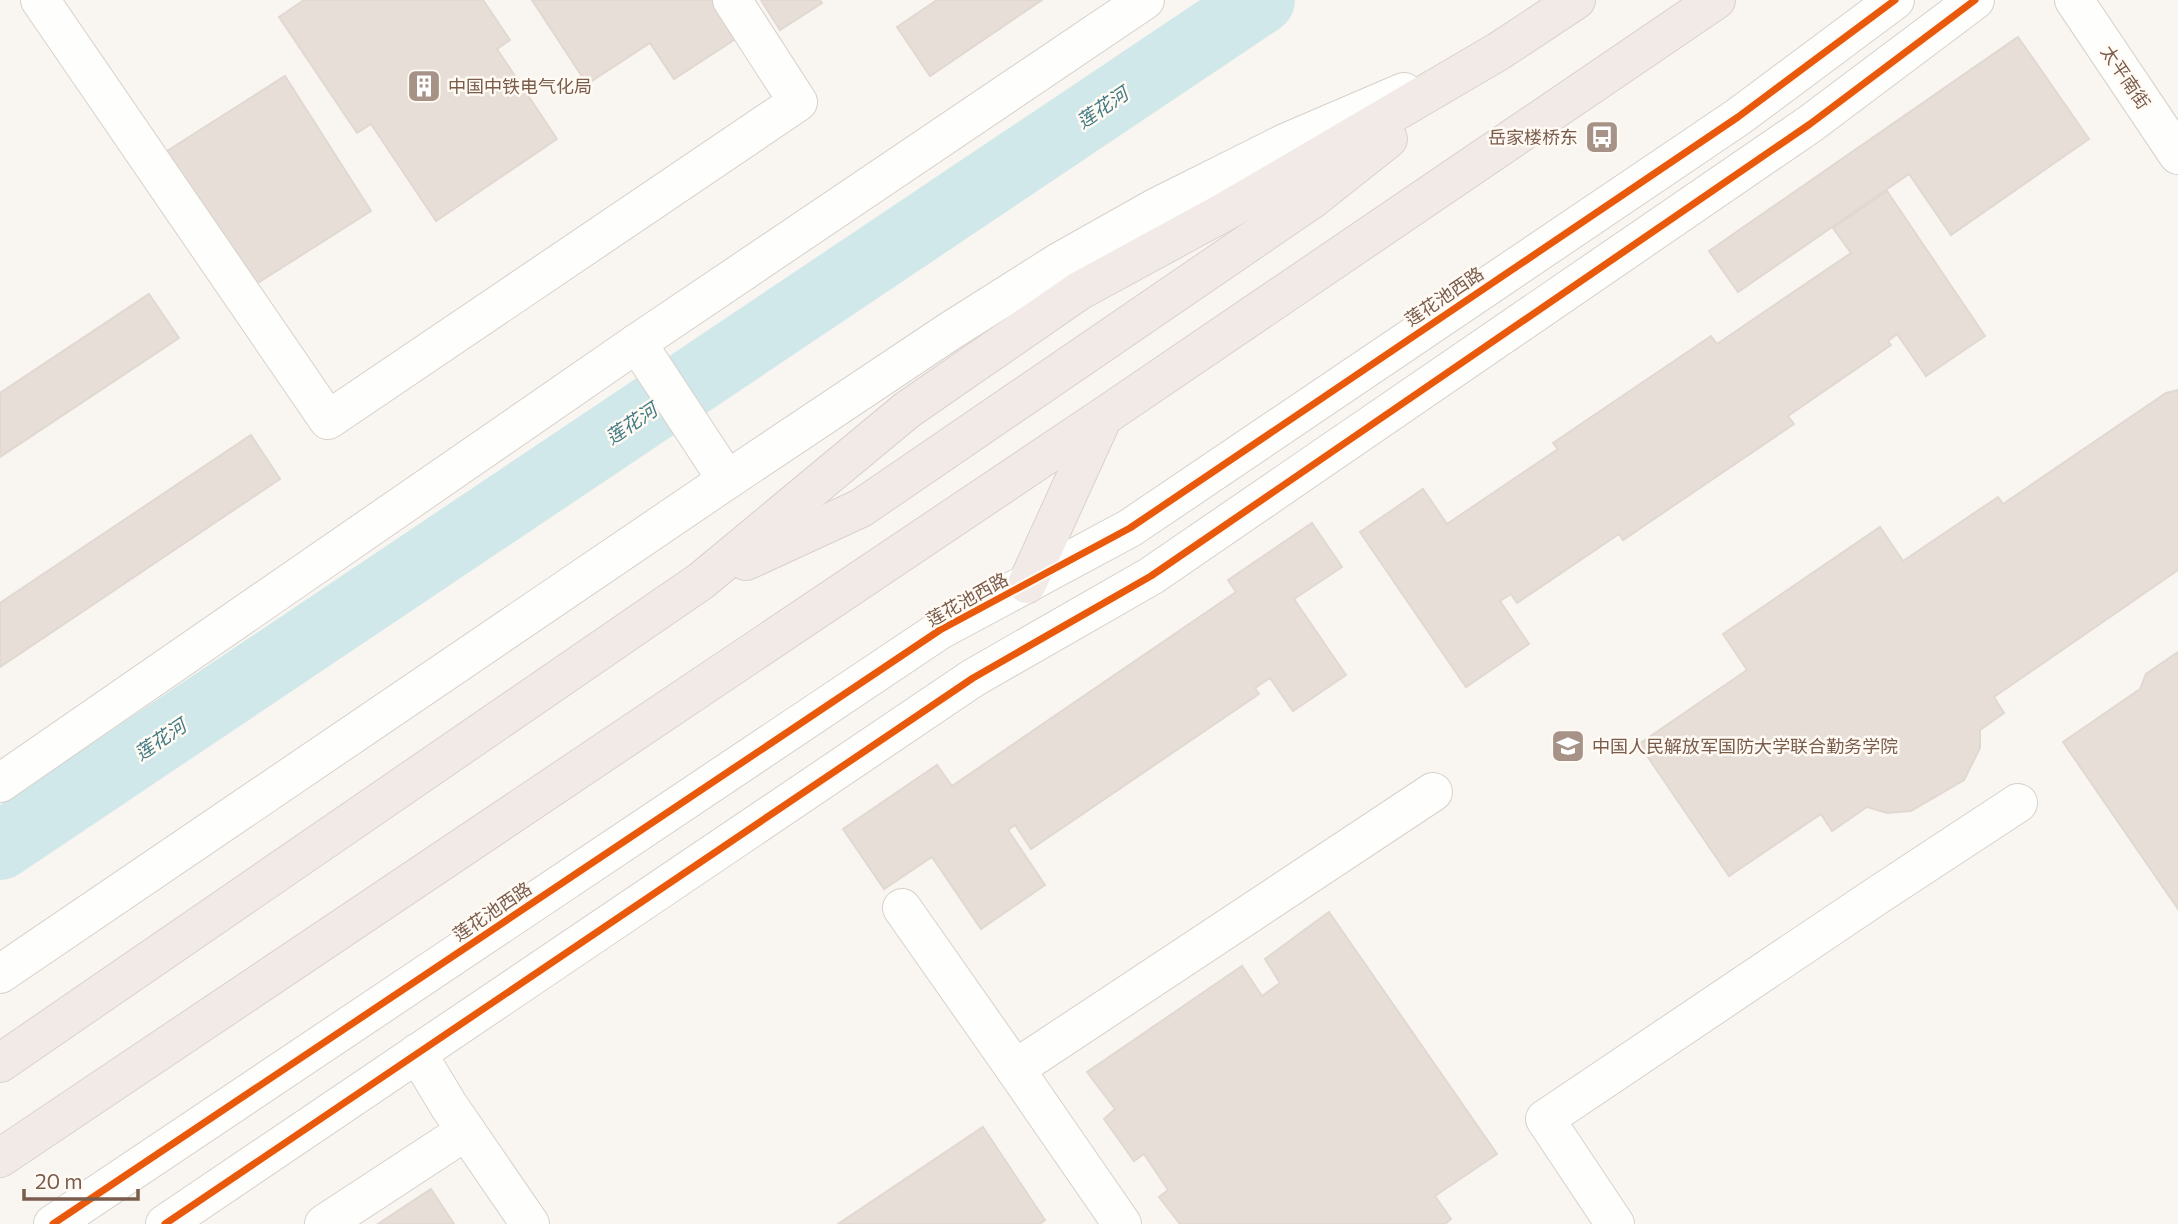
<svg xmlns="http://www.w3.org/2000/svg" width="2178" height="1224" font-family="Commissioner,'Noto Sans SC',sans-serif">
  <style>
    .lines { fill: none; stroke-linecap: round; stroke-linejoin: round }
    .river { stroke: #d0e8ea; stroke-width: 68 }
    .building { fill: #e6ded7; stroke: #e2d8d2; stroke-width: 2 }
    .minor-casing { stroke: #d7d1cb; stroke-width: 40 }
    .highway-casing { stroke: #dad1cc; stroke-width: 40 }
    .minor { stroke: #fefefd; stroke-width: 38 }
    .highway { stroke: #f2eae7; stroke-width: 38 }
    .cycleway-casing { stroke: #fffaf3; stroke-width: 11 }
    .cycleway { stroke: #e8590c; stroke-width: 7 }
    .labels { text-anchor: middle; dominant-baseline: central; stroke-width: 5; stroke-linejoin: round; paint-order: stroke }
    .street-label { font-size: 18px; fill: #7a5c4d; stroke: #fffaf3 }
    .poi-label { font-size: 18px; fill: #7a5c4d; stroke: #fffaf3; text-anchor: start }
    .water-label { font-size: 19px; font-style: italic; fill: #437c86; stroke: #fffaf3 }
  </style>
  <rect width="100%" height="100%" fill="#f9f5f0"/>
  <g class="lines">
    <polyline class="river" points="0,846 1261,0"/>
  </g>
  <g class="building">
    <polygon points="304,0 483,0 510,40 497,49 557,139 436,221 371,124 357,133 279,17"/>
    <polygon points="532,0 712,0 737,38 674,79 650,43 587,84"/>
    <polygon points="761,0 820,0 822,3 780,30"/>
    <polygon points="937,0 1042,0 930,76 897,27"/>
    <polygon points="2018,37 2089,139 1951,235 1909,174 1738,292 1709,251"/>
    <polygon points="285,76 371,211 253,286 167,151"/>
    <polygon points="1887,191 1985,336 1926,376 1897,334 1888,341 1891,345 1788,416 1794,424 1623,540 1619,534 1517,603 1511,594 1500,601 1529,644 1466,687 1360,532 1423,489 1447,524 1558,449 1553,443 1711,336 1717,344 1851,253 1833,228"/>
    <polygon points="149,294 179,338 0,457 0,393"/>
    <polygon points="2178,390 2178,570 1994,697 2004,713 1980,730 1980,748 1964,780 1911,811 1887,813 1867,807 1832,831 1821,814 1729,876 1639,744 1747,670 1723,634 1880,527 1903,561 1998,497 2003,504 2166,393"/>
    <polygon points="251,435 280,479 0,667 0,603"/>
    <polygon points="1312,523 1342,567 1294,599 1346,675 1293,711 1270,678 1255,688 1259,694 1031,849 1015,825 1008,830 1045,885 981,929 932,857 884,889 843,829 937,765 952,786 1236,592 1228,580"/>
    <polygon points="2178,652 2178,909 2063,742 2140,689 2146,674"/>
    <polygon points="1329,912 1497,1154 1435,1196 1451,1219 1445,1224 1180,1224 1159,1197 1168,1190 1144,1154 1134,1161 1104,1119 1115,1109 1087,1072 1242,966 1262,996 1280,983 1265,959"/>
    <polygon points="983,1127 1045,1220 1040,1224 838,1224"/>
    <polygon points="431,1189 454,1224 378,1224"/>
  </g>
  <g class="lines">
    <g class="minor-casing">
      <g id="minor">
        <polyline points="40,0 328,420 798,102 732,0"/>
        <polyline points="2074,0 2178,155"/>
        <polyline points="637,343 727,480"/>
        <polyline points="0,783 637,343 1145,0"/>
        <polyline points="902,908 1015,1069"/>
        <polyline points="0,974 727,480 950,331 1059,262 1155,208 1285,143 1404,92"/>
        <polyline points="417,1053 449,1106 530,1224"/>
        <polyline points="53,1224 940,630 1130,528 1738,117 1895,0"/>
        <polyline points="165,1224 973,678 1151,576 1810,124 1975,0"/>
        <polyline points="324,1224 466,1131"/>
        <polyline points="1122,1224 1015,1069 1433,792"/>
        <polyline points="1615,1224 1545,1119 1878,895 2018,803"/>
      </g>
    </g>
    <g class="highway-casing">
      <g id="highway">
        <polyline points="746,561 861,508 1311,200 1388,139"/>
        <polyline points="1027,584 1103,417"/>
        <polyline points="0,1063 701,581 907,410 1079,291 1226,211 1499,51 1576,0"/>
        <polyline points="0,1158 1103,417 1716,0"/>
      </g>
    </g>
    <use href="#minor" class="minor"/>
    <use href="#highway" class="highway"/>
    <g class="cycleway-casing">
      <g id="cycleway">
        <polyline points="53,1224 940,630 1130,528 1738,117 1895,0"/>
        <polyline points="165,1224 973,678 1151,576 1810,124 1975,0"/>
      </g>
    </g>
    <use href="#cycleway" class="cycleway"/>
  </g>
  <defs>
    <g id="building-square" transform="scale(1.75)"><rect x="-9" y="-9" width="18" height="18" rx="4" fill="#a69286" stroke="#fffaf3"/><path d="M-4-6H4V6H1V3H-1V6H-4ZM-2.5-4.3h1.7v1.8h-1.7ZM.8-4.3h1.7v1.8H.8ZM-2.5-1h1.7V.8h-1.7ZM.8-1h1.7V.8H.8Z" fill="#fff"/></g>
    <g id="bus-square" transform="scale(1.75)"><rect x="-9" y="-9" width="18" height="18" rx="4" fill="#a69286" stroke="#fffaf3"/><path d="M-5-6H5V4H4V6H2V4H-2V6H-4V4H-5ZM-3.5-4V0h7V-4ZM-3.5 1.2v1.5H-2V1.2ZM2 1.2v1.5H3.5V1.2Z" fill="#fff"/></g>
    <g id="university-square" transform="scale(1.75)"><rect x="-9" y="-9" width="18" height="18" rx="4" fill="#a69286" stroke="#fffaf3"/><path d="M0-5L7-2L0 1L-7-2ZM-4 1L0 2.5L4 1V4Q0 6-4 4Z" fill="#fff"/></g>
  </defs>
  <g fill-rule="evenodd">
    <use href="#building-square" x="424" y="86"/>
    <use href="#bus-square" x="1602" y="137"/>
    <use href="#university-square" x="1568" y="746"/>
  </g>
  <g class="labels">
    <g class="street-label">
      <text transform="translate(2126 77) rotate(56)">太平南街</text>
      <text transform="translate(1444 296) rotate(-34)">莲花池西路</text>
      <text transform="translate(967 599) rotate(-29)">莲花池西路</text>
      <text transform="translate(492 911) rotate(-34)">莲花池西路</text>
    </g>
    <g class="poi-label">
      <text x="448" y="86">中国中铁电气化局</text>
      <text x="1578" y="137" text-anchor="end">岳家楼桥东</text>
      <text x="1592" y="746">中国人民解放军国防大学联合勤务学院</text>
    </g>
    <g class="water-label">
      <text transform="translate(1102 107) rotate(-34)">莲花河</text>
      <text transform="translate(631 423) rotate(-34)">莲花河</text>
      <text transform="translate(160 739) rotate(-34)">莲花河</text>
    </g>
  </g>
  <path d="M24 1189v10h114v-10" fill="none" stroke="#7a5c4d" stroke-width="3.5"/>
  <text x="35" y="1189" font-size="21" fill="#7a5c4d" stroke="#fffaf3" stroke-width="5" paint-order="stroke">20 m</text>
</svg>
